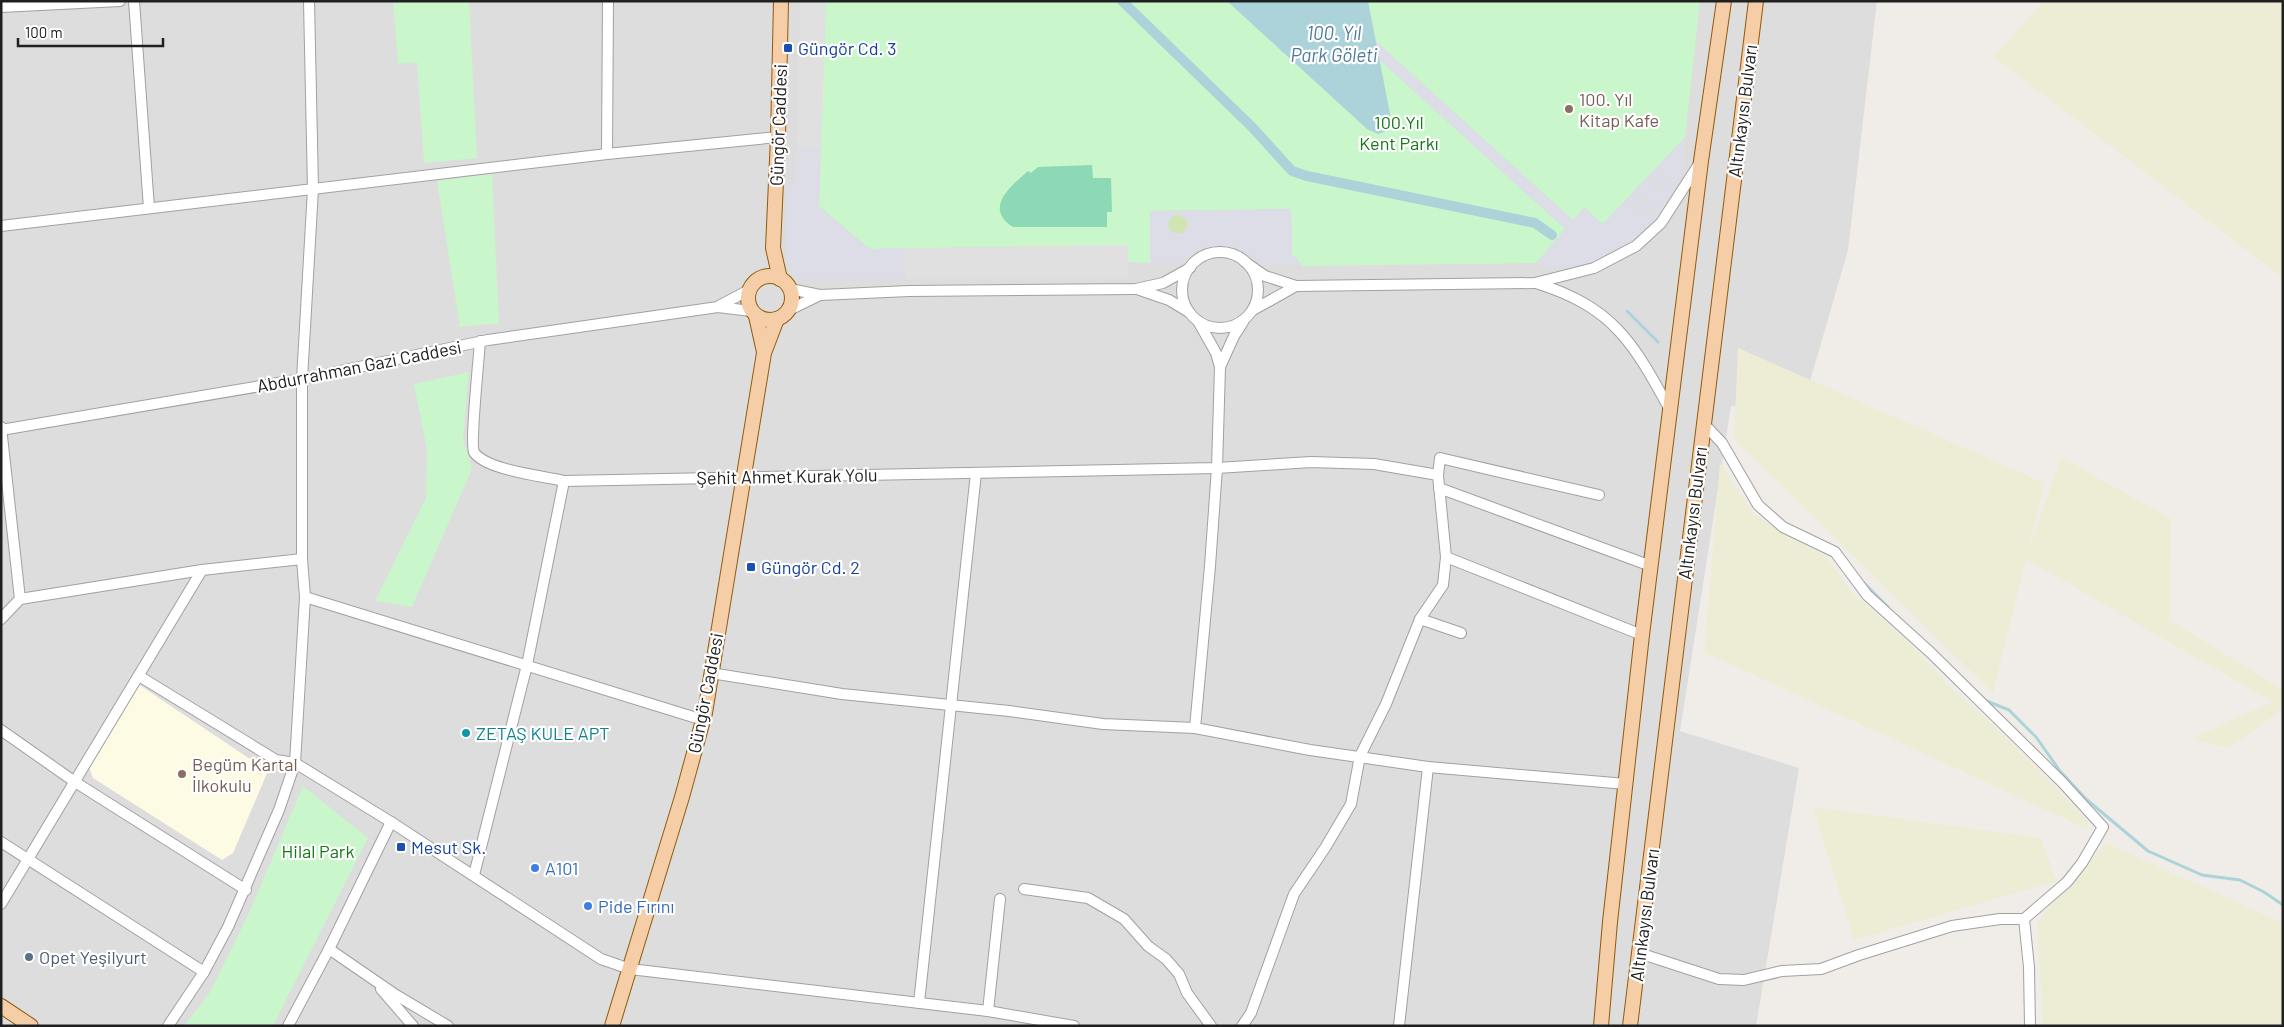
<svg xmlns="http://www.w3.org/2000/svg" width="2284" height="1027" font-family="Barlow,sans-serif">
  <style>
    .residential { fill: #deddde }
    .education { fill: #fdfbe4 }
    .farmland { fill: #ededd5 }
    .grass { fill: #cfe6b2 }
    .park { fill: #c9f6ca }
    .pitch { fill: #8dd8b5 }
    .parking { fill: #e0e0e0 }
    .plaza { fill: #dcdde6; fill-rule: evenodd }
    .water { fill: #acd3da }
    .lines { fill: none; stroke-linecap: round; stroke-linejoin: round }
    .stream { stroke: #acd3da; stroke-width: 3 }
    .canal { stroke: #acd3da; stroke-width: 10 }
    .minor-casing { stroke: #a1a1a1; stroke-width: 12 }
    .major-casing { stroke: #905b0c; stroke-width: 16 }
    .minor { stroke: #fff; stroke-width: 10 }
    .major { stroke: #f5cea8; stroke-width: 14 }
    .transit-dot { fill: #1a4fb4; stroke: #fff; stroke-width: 2 }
    .education-dot { fill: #8d6e63; stroke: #fff; stroke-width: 2 }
    .culture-dot { fill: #0f9aa8; stroke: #fff; stroke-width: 2 }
    .shop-dot { fill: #3f7fe0; stroke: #fff; stroke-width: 2 }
    .service-dot { fill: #5c6f8a; stroke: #fff; stroke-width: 2 }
    .labels { text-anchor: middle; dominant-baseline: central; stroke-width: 4.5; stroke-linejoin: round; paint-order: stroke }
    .transit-label { font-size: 18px; fill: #164399; stroke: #fff; text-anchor: start }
    .education-label { font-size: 18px; fill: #785e54; stroke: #fff; text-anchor: start }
    .street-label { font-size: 18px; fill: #202020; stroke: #fff }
    .park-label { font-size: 18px; fill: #157816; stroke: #fff }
    .culture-label { font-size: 18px; fill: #0d838f; stroke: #fff; text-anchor: start }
    .shop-label { font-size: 18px; fill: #366cbe; stroke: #fff; text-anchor: start }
    .service-label { font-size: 18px; fill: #4e5e75; stroke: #fff; text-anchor: start }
    .water-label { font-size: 19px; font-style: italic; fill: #4d799a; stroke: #fff }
  </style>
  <rect width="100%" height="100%" fill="#f0ede8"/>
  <polygon class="residential" points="1,1 1877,1 1848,250 1802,409 1731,406 1680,731 1799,768 1756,1026 1,1026"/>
  <polygon class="education" points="138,684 268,771 233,853 222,860 93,778 89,767"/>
  <g class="farmland">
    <polygon points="2043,1 2283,1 2283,278 1994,57"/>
    <polygon points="1738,348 2044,483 2028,552 2061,457 2171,519 2170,620 2283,690 2283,709 2228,749 2191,738 2273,702 2026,559 1993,693 1734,439"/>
    <polygon points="1720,463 1754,515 1793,539 1826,556 1850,591 1908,642 1948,685 2009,740 2088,821 2087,829 1704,652"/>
    <polygon points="1813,807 2041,838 2057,881 1854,940"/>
    <polygon points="2106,843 2283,923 2283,1026 2043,1026 2037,922"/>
  </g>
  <circle class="grass" cx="1178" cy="224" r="10"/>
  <g class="park">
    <polygon points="393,1 469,1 477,158 424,163 417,62 398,64"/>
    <polygon points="825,1 1700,1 1685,137 1603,224 1584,208 1536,263 1303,266 1292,254 1291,209 1151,211 1150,263 1128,262 1127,245 870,249 819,206"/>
    <polygon points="492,174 499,323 460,327 437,181"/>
    <polygon points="469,372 463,438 472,469 412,607 375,601 426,498 427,450 414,384"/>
    <polygon points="303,786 368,838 273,1026 184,1026 210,992 249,913"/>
  </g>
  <path class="pitch" d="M1092 165 1093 178H1111L1112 212H1107V227H1013C983 208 1011 186 1028 171L1031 173 1038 167Z"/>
  <g class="parking">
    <polygon points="800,1 826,1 821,149 797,148"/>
    <polygon points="1128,245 1128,279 905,279 903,248"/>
  </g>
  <g class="plaza">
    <polygon points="1332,1 1573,220 1584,207 1603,224 1625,201 1640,215 1642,212 1627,198 1632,193 1654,213 1656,210 1634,190 1646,178 1662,192 1664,188 1649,174 1654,170 1671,186 1674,184 1657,167 1685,137 1683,166 1668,204 1653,223 1639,237 1602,259 1570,269 1549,268 1536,263 1565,229 1341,25 1301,69 1274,44"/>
    <polygon points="797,148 821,149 819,207 870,249 903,248 905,279 801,279 791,274 787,262 787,192 797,179"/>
    <path d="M1291 209 1292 254 1303 266 1261 264 1252 256 1232 246 1199 248 1183 263H1150V211ZM1174 215H1179L1187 220 1188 225 1183 233 1178 234 1169 229 1168 223Z"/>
  </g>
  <polygon class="water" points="1227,1 1368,1 1392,124 1389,130 1378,134 1367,129"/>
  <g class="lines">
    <g class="stream">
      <polyline points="1627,311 1658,342"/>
      <polyline points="1863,582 1888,607"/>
      <polyline points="1984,700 2009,710 2036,737 2060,771 2086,799 2148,851 2202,875 2240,880 2264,892 2283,905"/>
    </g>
    <polyline class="canal" points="1122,1 1252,127 1292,171 1307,176 1535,223 1552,235"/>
    <g class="minor-casing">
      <g id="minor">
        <polyline points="134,1 149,208"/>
        <polyline points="1,7 120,1"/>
        <polyline points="607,154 608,1"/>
        <polyline points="1,226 607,154 778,137"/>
        <circle cx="1220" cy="290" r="38"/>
        <polyline points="1245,262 1265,276 1296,286 1535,283 1594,268 1636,246 1661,223 1699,164"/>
        <path d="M1536 283C1613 307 1633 342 1670 410"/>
        <polyline points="790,289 820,295 909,291 1136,289 1163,283 1190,268"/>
        <polyline points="1137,289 1169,300 1189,312"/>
        <polyline points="719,306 749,290"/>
        <polyline points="789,310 820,295"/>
        <polyline points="1253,310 1296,286"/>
        <path d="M480 341C479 357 470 444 474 452 485 470 543 476 564 481L1217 468 1220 367 1216 353 1198 321"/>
        <polyline points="1220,367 1234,336 1243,322"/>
        <polyline points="1703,423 1722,443 1758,505 1783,527 1835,552 1867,595 1931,653 2062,782 2103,827 2082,863 2067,882 2024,919 2029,967 2030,1026"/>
        <polyline points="1,427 20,599"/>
        <polyline points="1,430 302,379 488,340 718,307 751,311"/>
        <polyline points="1439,488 1651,566"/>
        <polyline points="1446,557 1642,635"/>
        <polyline points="305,597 703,720"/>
        <polyline points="1,619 20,599 202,570 302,559"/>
        <polyline points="1420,619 1461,633"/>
        <polyline points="711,673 842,694 1009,711 1103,724 1195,728 1310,750 1428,767 1626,784"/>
        <polyline points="139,676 276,760 295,763 391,822 601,959 630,969 988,1011 1000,899"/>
        <polyline points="1195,728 1210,566 1217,468 1311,462 1374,464 1438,475"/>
        <polyline points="1,730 75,782 246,890"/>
        <polyline points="1,842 204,972"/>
        <polyline points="474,875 527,665 564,481"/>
        <polyline points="1024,889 1088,898 1124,919 1148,946 1166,959 1179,974 1187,993 1211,1026"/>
        <polyline points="1,904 202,570"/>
        <polyline points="329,949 396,995 448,1026"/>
        <polyline points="1639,953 1719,979 1744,980 1782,971 1821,969 1859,955 1952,926 2000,919 2024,919"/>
        <polyline points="381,989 413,1026"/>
        <polyline points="919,1003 976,473"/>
        <polyline points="988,1011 1074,1026"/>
        <polyline points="168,1026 204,972 228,927 279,810 295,763 305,597 302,559 302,379 313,189 309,1"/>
        <polyline points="288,1026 329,949 391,822"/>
        <polyline points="1242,1026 1251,1013 1294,894 1325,848 1351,804 1360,756 1386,704 1420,619 1443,585 1446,557 1438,475 1440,458 1599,495"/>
        <polyline points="1399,1026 1428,767"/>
      </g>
    </g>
    <g class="major-casing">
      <g id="major">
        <circle cx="770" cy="298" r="22"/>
        <polyline points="780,279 773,248 778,137 781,1"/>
        <polyline points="756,316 764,352"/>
        <polyline points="1,1006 31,1026"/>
        <polyline points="612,1026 682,797 705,713 764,353 777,319"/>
        <polyline points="1601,1026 1610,922 1642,635 1701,161 1724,1"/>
        <polyline points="1630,1026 1756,1"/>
      </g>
    </g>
    <use href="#minor" class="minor"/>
    <use href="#major" class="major"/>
  </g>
  <g class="transit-dot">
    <rect x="783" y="43" width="10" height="10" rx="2.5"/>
    <rect x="746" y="562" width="10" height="10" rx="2.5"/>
    <rect x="396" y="842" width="10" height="10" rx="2.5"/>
  </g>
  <g class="education-dot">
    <circle cx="1569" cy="109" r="5"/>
    <circle cx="182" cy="774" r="5"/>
  </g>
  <circle class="culture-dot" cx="466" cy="733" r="5"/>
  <g class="shop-dot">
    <circle cx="535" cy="868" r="5"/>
    <circle cx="588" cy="906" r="5"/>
  </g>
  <circle class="service-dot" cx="29" cy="957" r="5"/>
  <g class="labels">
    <g class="transit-label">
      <text x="798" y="48">Güngör Cd. 3</text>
      <text x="761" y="567">Güngör Cd. 2</text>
      <text x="411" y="847">Mesut Sk.</text>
    </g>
    <g class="education-label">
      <text x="1579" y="99">100. Yıl<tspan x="1579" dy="21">Kitap Kafe</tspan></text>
      <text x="192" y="764">Begüm Kartal<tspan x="192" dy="21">İlkokulu</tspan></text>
    </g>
    <g class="street-label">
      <text transform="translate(1742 111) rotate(-83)">Altınkayısı Bulvarı</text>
      <text transform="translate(778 125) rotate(-88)">Güngör Caddesi</text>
      <text transform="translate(359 366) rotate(-11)">Abdurrahman Gazi Caddesi</text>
      <text transform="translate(787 476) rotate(-1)">Şehit Ahmet Kurak Yolu</text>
      <text transform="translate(1692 513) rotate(-83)">Altınkayısı Bulvarı</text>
      <text transform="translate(705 693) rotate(-79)">Güngör Caddesi</text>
      <text transform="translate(1644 915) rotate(-83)">Altınkayısı Bulvarı</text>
    </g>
    <g class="park-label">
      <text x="1399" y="122">100.Yıl<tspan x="1399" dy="21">Kent Parkı</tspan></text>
      <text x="318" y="851">Hilal Park</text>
    </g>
    <g class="culture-label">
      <text x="476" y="733">ZETAŞ KULE APT</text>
    </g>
    <g class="shop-label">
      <text x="545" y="868">A101</text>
      <text x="598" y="906">Pide Fırını</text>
    </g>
    <g class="service-label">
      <text x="39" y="957">Opet Yeşilyurt</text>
    </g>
    <g class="water-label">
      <text x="1334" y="32">100. Yıl<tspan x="1334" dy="22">Park Göleti</tspan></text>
    </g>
  </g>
  <rect width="2284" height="1027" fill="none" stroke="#202020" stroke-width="5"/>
  <path d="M18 38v8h145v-8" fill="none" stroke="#202020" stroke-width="2.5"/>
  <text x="25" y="38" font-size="15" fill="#202020" stroke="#ffffff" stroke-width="4" paint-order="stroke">100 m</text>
</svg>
